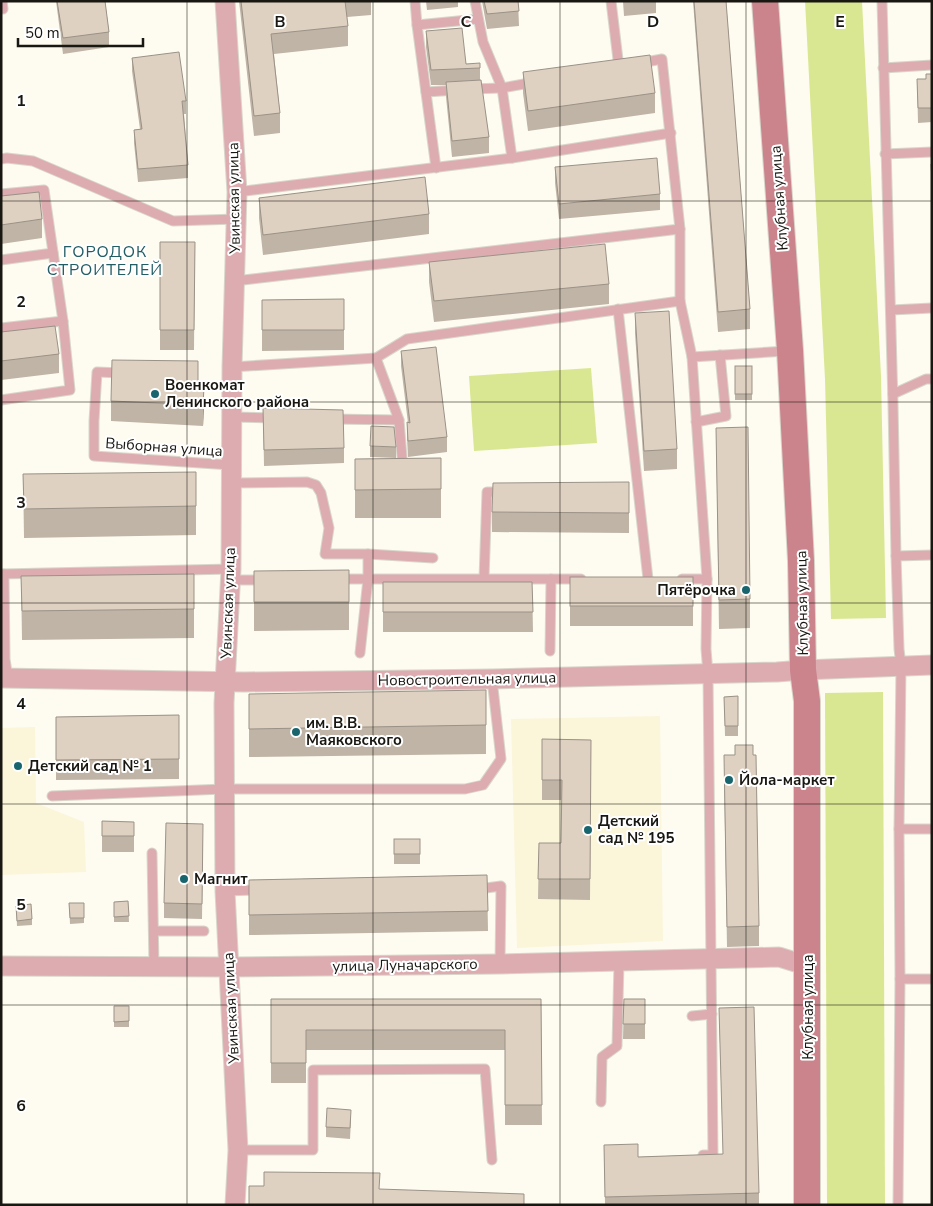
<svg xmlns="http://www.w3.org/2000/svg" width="933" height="1206" font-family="'Nunito Sans',sans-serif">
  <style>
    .built { fill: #fbf5da }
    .green { fill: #dae792 }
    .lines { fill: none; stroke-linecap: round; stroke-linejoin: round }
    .lane-casing { stroke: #d9d7cc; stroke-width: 11 }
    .street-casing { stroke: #d9d7cc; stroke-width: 21 }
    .secondary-casing { stroke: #d9d7cc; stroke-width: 28 }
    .lane { stroke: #ddacb1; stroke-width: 9 }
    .street { stroke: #ddacb1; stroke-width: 19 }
    .secondary { stroke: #cb848c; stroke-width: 26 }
    .wall { fill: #bfb4a6 }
    .shaded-wall { fill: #9b9287 }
    .building { fill: #ded1c1; stroke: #9b9287 }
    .grid { fill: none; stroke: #191711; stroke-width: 1; stroke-opacity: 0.55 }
    .poi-dot { fill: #18656e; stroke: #fff; stroke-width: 2 }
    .labels { text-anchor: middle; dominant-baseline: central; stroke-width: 4; stroke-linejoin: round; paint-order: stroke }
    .street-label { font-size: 15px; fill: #191711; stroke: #fff }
    .poi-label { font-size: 15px; font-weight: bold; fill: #191711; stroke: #fff; text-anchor: start }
    .neighbourhood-label { font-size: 16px; letter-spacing: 1px; fill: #235d64; stroke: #fff }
    .grid-label { font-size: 16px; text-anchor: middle; font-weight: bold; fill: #191711; stroke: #fff; stroke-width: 4; stroke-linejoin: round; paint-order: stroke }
  </style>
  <rect width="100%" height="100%" fill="#fefcf0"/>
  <g class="built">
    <polygon points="660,716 663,941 517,948 511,719"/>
    <polygon points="35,727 36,803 84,822 86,872 1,875 1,728"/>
  </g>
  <g class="green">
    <polygon points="805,1 862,1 881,376 886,618 831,619 825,379"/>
    <polygon points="591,368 597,443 474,451 469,376"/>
    <polygon points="883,692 885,1205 827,1205 825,693"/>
  </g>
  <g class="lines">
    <g class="lane-casing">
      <g id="lane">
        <polyline points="415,1 417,25 478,19"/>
        <polyline points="611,1 619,68"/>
        <polyline points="882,1 893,404 896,556 899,649 901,666 899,829 900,979 898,1205"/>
        <polyline points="1,9 3,9 2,1"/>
        <polyline points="417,25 436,168"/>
        <polyline points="641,63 662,59 680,229 680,301"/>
        <polyline points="883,68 932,65"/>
        <polyline points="470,89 502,88 483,42 475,1"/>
        <polyline points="426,92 457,90"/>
        <polyline points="885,154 932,152"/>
        <polyline points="512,158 502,88 535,82"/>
        <polyline points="1,159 7,158 33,161 173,221 237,219"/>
        <polyline points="237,192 512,158 671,133"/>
        <polyline points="1,194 44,190 63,321 70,390 1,400"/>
        <polyline points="1,260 53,253"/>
        <polyline points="235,281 680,229"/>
        <polyline points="618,309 648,579"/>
        <polyline points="891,310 932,308"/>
        <polyline points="1,328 63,321"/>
        <polyline points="692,357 787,351"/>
        <polyline points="232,367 376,358 407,339 680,301 692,357 707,579 706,649 708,674 713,1155 703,1155"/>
        <polyline points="122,373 97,372 94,421 94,456 231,465"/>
        <polyline points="893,394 926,379 932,379"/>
        <polyline points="232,417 274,418"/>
        <polyline points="332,419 399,420 376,358"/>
        <polyline points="399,420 402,457"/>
        <polyline points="696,422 726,416 720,355"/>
        <polyline points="231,483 307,482 316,485 321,493 329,528 325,554 368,554 368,579 360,653"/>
        <polyline points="368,554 433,558"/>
        <polyline points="896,556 932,555"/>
        <polyline points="1,574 231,569"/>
        <polyline points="4,574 5,659 8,678"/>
        <polyline points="337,579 581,579"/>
        <polyline points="484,579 487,492 503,492"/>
        <polyline points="682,579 707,579"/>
        <polyline points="230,580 264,580"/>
        <polyline points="550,651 551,579"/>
        <polyline points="52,796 224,789 465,789 483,785 501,759 492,679"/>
        <polyline points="899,829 932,829"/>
        <polyline points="152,853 154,967"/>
        <polyline points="475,888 486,888 501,886 500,964"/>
        <polyline points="225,891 260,890"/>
        <polyline points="154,931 204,931"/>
        <polyline points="900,979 932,979"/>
        <polyline points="692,1016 712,1014"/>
        <polyline points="601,1102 602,1057 617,1046 619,961"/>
        <polyline points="238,1150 313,1150 313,1070 485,1069 492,1160"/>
      </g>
    </g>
    <g class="street-casing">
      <g id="street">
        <polyline points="225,1 237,192 232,367 231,569 224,703 225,891 238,1150 235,1205"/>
        <polyline points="1,678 244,682 492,679 777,672 803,670 932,665"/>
        <polyline points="1,966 229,967 500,964 779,957 808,966"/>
      </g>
    </g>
    <g class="secondary-casing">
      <polyline id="secondary" points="765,1 790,350 801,561 803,670 807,701 807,1205"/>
    </g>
    <use href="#lane" class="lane"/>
    <use href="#street" class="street"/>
    <use href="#secondary" class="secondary"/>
  </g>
  <g class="wall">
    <polygon points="56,1 105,1 109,32 109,47 63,54"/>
    <polygon points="239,1 371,1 371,15 347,17 348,26 348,46 274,54 280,113 280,133 254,136"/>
    <polygon points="426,1 458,1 458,7 427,10"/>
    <polygon points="482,1 518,1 519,26 487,29"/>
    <polygon points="623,1 656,1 656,13 624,16"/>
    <polygon points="693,1 726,1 750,309 750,329 718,332"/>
    <polygon points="426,31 466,64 480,68 480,80 489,137 489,153 452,157 446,97 446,85 431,85 426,47"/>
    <polygon points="132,58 186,101 186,114 184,114 188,165 188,178 138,182 134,143 134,130 140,129 132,71"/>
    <polygon points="523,72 655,93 655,113 528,131 523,93"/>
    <polygon points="932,74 932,122 918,123 917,79 926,79"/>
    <polygon points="931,164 932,164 932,202 931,184"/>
    <polygon points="555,167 660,194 660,210 559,219 555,183"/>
    <polygon points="1,196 42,219 42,238 1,244"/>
    <polygon points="259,198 429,214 429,234 263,255 259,218"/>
    <polygon points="160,242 195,242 194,350 160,350"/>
    <polygon points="429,262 609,284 609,304 434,322 429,282"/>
    <polygon points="344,299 344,350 262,351 262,300"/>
    <polygon points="635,313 677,449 677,469 644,471 635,333"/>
    <polygon points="1,332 59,354 59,373 1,380"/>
    <polygon points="401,351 447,437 447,452 408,457 407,438 407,422 408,423 401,366"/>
    <rect x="735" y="366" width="17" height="34"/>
    <polygon points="198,387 204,407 203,426 111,421 111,401"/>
    <polygon points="263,408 344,448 344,463 264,466"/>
    <polygon points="716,428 750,599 750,628 719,629"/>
    <polygon points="370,446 396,447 396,458 370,457"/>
    <polygon points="441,458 441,518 355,518 355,459"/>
    <polygon points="23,474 196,506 196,535 24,538"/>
    <polygon points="629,482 629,533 492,532 492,512"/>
    <polygon points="349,570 349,630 254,631 254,571"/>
    <polygon points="194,574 194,638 22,640 21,576"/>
    <rect x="570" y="577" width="123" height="49"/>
    <polygon points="383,582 532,582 533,632 383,632"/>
    <polygon points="249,694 486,725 486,754 249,757"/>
    <polygon points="738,696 738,736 725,736 724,697"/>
    <polygon points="179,715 179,779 56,780 56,717"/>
    <polygon points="542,739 591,740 590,900 538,899 539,843 561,843 562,800 542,800"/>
    <polygon points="724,775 759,926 759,946 727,947"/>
    <polygon points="102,821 134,822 134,852 102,852"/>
    <polygon points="203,839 202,919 164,918 164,903"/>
    <rect x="394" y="839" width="26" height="25"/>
    <polygon points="487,875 488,931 249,935 249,880"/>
    <polygon points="128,901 129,922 114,922 114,902"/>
    <polygon points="69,903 84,903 84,923 70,924"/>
    <polygon points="16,906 32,919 32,925 17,926"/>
    <polygon points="271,999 541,999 542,1125 505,1125 505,1050 306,1050 306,1083 271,1083"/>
    <polygon points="624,999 645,999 645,1039 623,1039"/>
    <rect x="114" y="1006" width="15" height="21"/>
    <polygon points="719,1008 759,1193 759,1205 605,1205 604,1145 638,1157 723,1154"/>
    <polygon points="351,1120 350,1139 326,1137 326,1127"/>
  </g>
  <polygon class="shaded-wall" points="204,387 204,407 203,426 203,405"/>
  <g class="building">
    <polygon points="57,1 105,1 109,32 63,38"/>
    <polygon points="241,1 345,1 348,26 271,34 280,113 254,116"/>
    <polygon points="484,1 518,1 519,11 487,14"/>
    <polygon points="694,1 726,1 750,309 718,312"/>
    <polygon points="462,28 466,64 480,63 480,68 431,70 426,31"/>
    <polygon points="179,52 186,101 182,101 188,165 138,169 134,130 142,129 132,58"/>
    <polygon points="650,55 655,93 528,111 523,72"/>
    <polygon points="926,74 932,74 932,108 918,108 917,79 926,79"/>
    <polygon points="481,80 489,137 452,141 446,82"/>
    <polygon points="657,158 660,194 559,204 555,167"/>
    <polygon points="931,164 932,164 932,182"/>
    <polygon points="425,177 429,214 263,235 259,198"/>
    <polygon points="39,192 42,219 1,225 1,196"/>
    <polygon points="160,242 195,242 194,330 160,330"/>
    <polygon points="605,244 609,284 434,301 429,262"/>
    <polygon points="344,299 344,330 262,330 262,300"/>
    <polygon points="669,311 677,449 644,451 635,313"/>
    <polygon points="55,326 59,354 1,361 1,332"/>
    <polygon points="436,347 447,437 408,441 407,422 410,423 401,351"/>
    <polygon points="112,360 198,361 198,387 204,387 203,405 111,401"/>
    <rect x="735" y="366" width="17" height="28"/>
    <polygon points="263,408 343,410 344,448 264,450"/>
    <polygon points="371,426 394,427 396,447 370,446"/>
    <polygon points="748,427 750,599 719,600 716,428"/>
    <polygon points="441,458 441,489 355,490 355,459"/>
    <polygon points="196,472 196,506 24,509 23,474"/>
    <polygon points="629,482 629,513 492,512 493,483"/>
    <polygon points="349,570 349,602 254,602 254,571"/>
    <polygon points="194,574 194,609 22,611 21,576"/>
    <rect x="570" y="577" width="123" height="29"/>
    <polygon points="383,582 532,582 533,612 383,612"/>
    <polygon points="486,690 486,725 249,729 249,694"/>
    <polygon points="738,696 738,726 725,726 724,697"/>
    <polygon points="179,715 179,759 56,760 56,717"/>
    <polygon points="542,739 591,740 590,879 538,879 539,843 561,843 562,780 542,780"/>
    <polygon points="735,745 753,745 753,755 756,755 759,926 727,927 724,755 735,755"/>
    <polygon points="102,821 134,822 134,836 102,836"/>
    <polygon points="166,823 203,824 202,904 164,903"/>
    <rect x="394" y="839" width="26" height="15"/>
    <polygon points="487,875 488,911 249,915 249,880"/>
    <polygon points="128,901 129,916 114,917 114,902"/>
    <polygon points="69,903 84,903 84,918 70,918"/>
    <polygon points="31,904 32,919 17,921 16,906"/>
    <polygon points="271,999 541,999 542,1105 505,1105 505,1030 306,1030 306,1063 271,1063"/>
    <polygon points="624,999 645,999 645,1024 623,1024"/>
    <polygon points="114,1006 129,1006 129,1021 114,1022"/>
    <polygon points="754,1007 759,1193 605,1197 604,1145 638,1144 638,1157 723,1154 719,1008"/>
    <polygon points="327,1108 351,1110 350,1128 326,1127"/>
    <polygon points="264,1172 380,1173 379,1189 524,1194 524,1205 249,1205 249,1186 264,1186"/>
  </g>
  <path class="grid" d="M187 1V1205M373 1V1205M560 1V1205M746 1V1205M1 201H932M1 402H932M1 603H932M1 804H932M1 1005H932"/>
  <g class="poi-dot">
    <circle cx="155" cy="394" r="5"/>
    <circle cx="746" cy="590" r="5"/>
    <circle cx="296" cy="732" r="5"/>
    <circle cx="18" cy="766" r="5"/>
    <circle cx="729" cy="780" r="5"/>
    <circle cx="588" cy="830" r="5"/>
    <circle cx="184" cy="879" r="5"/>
  </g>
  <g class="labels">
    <g class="street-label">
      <text transform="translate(234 198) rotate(-91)">Увинская улица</text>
      <text transform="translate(779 198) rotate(-94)">Клубная улица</text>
      <text transform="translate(164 447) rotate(4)">Выборная улица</text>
      <text transform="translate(228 603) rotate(-88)">Увинская улица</text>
      <text transform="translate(802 603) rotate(-91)">Клубная улица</text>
      <text transform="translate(467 679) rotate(-1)">Новостроительная улица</text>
      <text transform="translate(405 965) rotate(-1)">улица Луначарского</text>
      <text transform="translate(808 1007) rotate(-90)">Клубная улица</text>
      <text transform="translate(231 1008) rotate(-93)">Увинская улица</text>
    </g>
    <g class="poi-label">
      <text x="165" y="385">Военкомат<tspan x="165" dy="17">Ленинского района</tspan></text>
      <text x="736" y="590" text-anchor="end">Пятёрочка</text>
      <text x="306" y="723">им. В.В.<tspan x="306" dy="17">Маяковского</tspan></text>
      <text x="28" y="766">Детский сад № 1</text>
      <text x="739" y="780">Йола-маркет</text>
      <text x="598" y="821">Детский<tspan x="598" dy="17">сад № 195</tspan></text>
      <text x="194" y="879">Магнит</text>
    </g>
    <g class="neighbourhood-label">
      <text x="105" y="252">ГОРОДОК<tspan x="105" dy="18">СТРОИТЕЛЕЙ</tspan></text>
    </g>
  </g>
  <g class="grid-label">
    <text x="280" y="27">B</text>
    <text x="466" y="27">C</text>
    <text x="653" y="27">D</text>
    <text x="840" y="27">E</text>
    <text x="21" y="106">1</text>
    <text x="21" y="307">2</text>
    <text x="21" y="508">3</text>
    <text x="21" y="709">4</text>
    <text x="21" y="910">5</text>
    <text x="21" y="1111">6</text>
  </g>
  <rect width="933" height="1206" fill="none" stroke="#191711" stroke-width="5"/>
  <path d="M18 38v8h125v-8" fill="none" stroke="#191711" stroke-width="2.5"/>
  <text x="25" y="38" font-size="15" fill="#191711" stroke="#ffffff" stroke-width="4" paint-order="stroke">50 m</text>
</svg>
